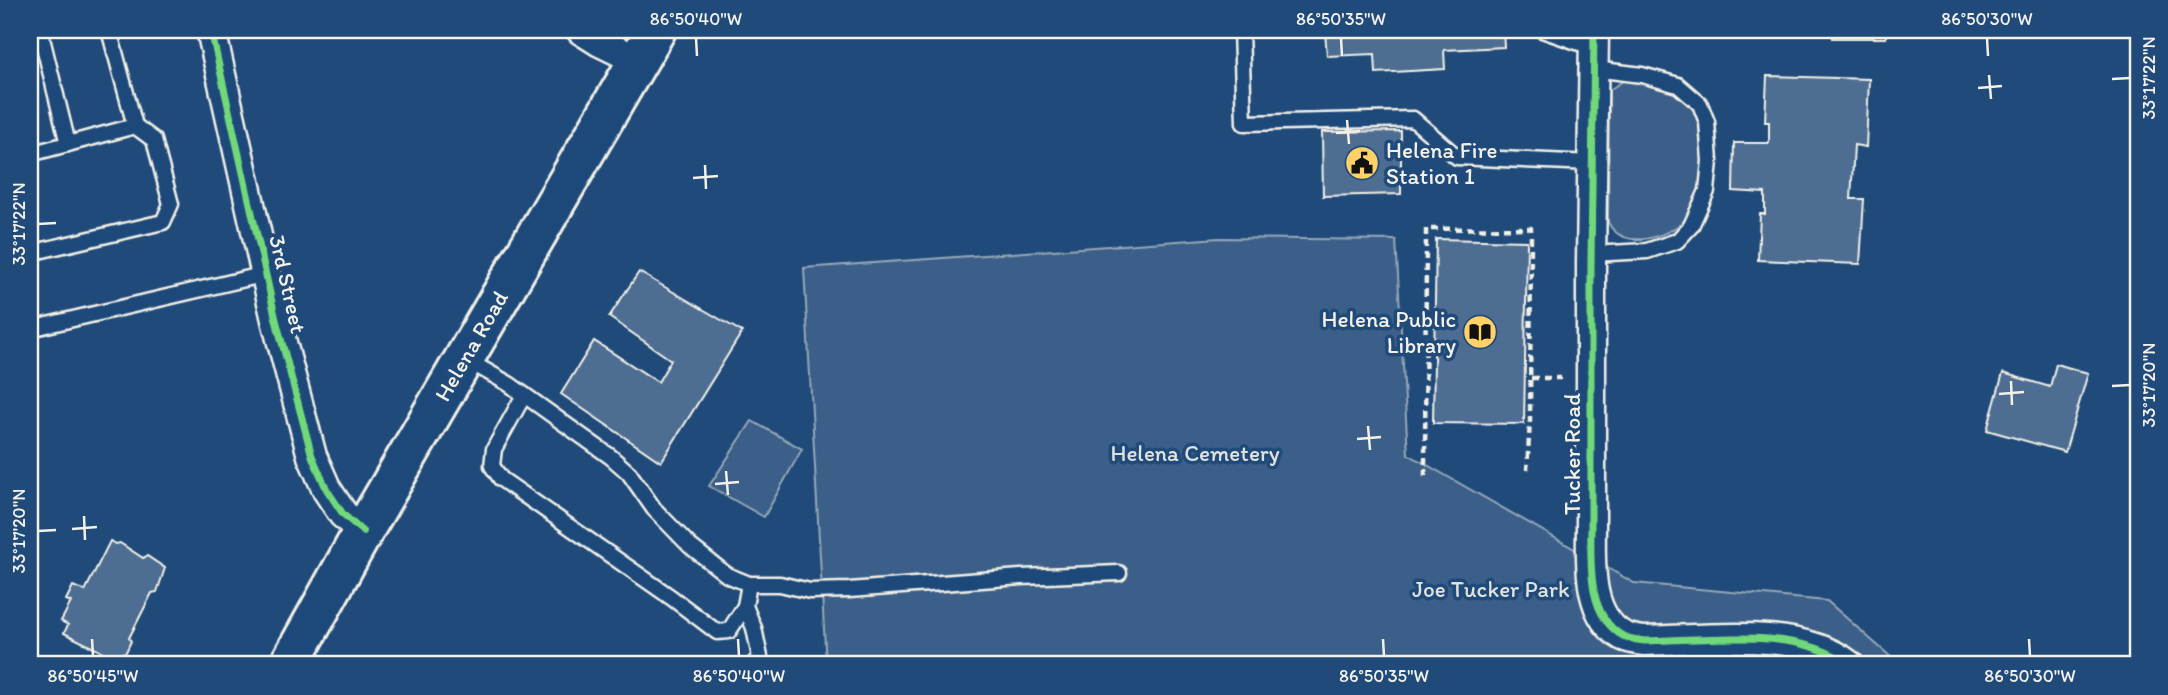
<svg xmlns="http://www.w3.org/2000/svg" width="2168" height="695" font-family="Itim,sans-serif">
  <style>
    .green { fill: #3a5f88; stroke: #97a8b8; stroke-width: 2 }
    .building { fill: #4d6e92; stroke: #f4f1e8; stroke-width: 2 }
    .lines { fill: none; stroke-linecap: round; stroke-linejoin: round }
    .lane-casing { stroke: #f4f1e8; stroke-width: 19 }
    .street-casing { stroke: #f4f1e8; stroke-width: 33 }
    .secondary-casing { stroke: #f4f1e8; stroke-width: 44 }
    .path { stroke: #f4f1e8; stroke-width: 4.5; stroke-dasharray: 7 5; stroke-linecap: butt }
    .lane { stroke: #1f4a7a; stroke-width: 14 }
    .street { stroke: #1f4a7a; stroke-width: 28 }
    .secondary { stroke: #1f4a7a; stroke-width: 38 }
    .cycleway-casing { stroke: #1f4a7a; stroke-width: 11 }
    .cycleway { stroke: #71d979; stroke-width: 7 }
    .ticks { fill: none; stroke: #f4f1e8; stroke-width: 2.5 }
    .labels { text-anchor: middle; dominant-baseline: central; stroke-width: 7; stroke-linejoin: round; paint-order: stroke }
    .poi-label { font-size: 23px; fill: #f4f1e8; stroke: #1f4a7a; text-anchor: start }
    .street-label { font-size: 23px; fill: #f4f1e8; stroke: #1f4a7a }
    .park-label { font-size: 23px; fill: #e1e2de; stroke: #1f4a7a }
    .neatline { fill: none; stroke: #f4f1e8; stroke-width: 2.5 }
    .ticks-label { font-size: 18px; text-anchor: middle; fill: #f4f1e8 }
  </style>
  <rect width="100%" height="100%" fill="#1f4a7a"/>
  <filter id="ink" filterUnits="userSpaceOnUse"><feTurbulence type="fractalNoise" baseFrequency=".0143" numOctaves="2"/><feDisplacementMap in="SourceGraphic" scale="14" xChannelSelector="R" yChannelSelector="G"/><feConvolveMatrix kernelMatrix="1 2 1 2 8 2 1 2 1" color-interpolation-filters="sRGB"/></filter>
  <g filter="url(#ink)">
    <g class="green">
      <path d="M1628 78C1640 81 1654 82 1665 87 1694 98 1700 119 1705 146 1706 152 1710 161 1709 168 1708 176 1695 205 1691 213 1675 236 1623 254 1608 222L1609 90Z"/>
      <polygon points="1219,238 1396,240 1408,454 1634,583 1827,601 1900,665 826,665 804,268"/>
      <polygon points="752,421 802,449 764,517 709,486"/>
    </g>
    <g class="building">
      <polygon points="1290,30 1503,30 1504,47 1444,50 1445,69 1376,73 1375,54 1327,56 1325,32 1290,34"/>
      <rect x="1832" y="30" width="54" height="8"/>
      <polygon points="1767,76 1869,79 1866,147 1854,145 1851,199 1864,199 1860,264 1758,260 1760,214 1765,214 1765,193 1733,191 1734,143 1769,143 1769,122 1765,122"/>
      <polygon points="1401,131 1401,194 1323,196 1322,132"/>
      <polygon points="1436,239 1527,241 1524,424 1433,423"/>
      <polygon points="639,272 742,332 661,462 561,394 594,341 658,382 671,360 609,317"/>
      <polygon points="2056,364 2088,373 2065,452 1987,430 2003,373 2050,387"/>
      <polygon points="110,541 116,544 120,543 143,558 147,556 165,568 157,592 152,593 129,638 131,641 126,652 122,653 118,660 64,633 68,625 61,621 71,602 66,600 73,586 85,591"/>
    </g>
    <g class="lines">
      <g class="lane-casing">
        <g id="lane">
          <polyline points="40,30 68,144"/>
          <polyline points="109,30 135,126"/>
          <polyline points="1241,30 1244,123 1413,119 1457,157 1592,163"/>
          <polyline points="1542,30 1594,48"/>
          <polyline points="30,154 135,126 154,140 171,204 163,222 30,253"/>
          <polyline points="1591,254 1647,251 1677,241 1691,226 1707,191 1710,161 1707,122 1700,104 1678,85 1642,75 1594,69"/>
          <polyline points="30,329 266,274"/>
          <polyline points="465,359 509,384 611,457 629,473 654,509 690,546 727,575 749,584 780,584 810,591 849,590 1021,577 1119,573"/>
          <polyline points="524,395 494,449 492,466 501,479 672,598 717,632 729,631 745,606 749,584"/>
          <polyline points="745,606 754,628 760,657 753,665"/>
        </g>
      </g>
      <g class="street-casing">
        <g id="street">
          <polyline points="211,30 276,320 312,456 327,490 343,514 363,532"/>
          <polyline points="581,30 600,42 639,61"/>
          <path d="M1594 30 1591 263V525C1591 561 1586 615 1623 636 1629 639 1637 640 1644 641 1705 640 1799 626 1849 665"/>
        </g>
      </g>
      <g class="secondary-casing">
        <polyline id="secondary" points="289,665 363,532 656,30"/>
      </g>
      <g class="path">
        <polyline points="1531,378 1561,378"/>
        <polyline points="1425,476 1426,229 1531,228 1530,421 1527,470"/>
      </g>
      <use href="#lane" class="lane"/>
      <use href="#street" class="street"/>
      <use href="#secondary" class="secondary"/>
      <g class="cycleway-casing">
        <g id="cycleway">
          <polyline points="211,30 276,320 312,456 327,490 343,514 363,532"/>
          <path d="M1594 30 1591 263V525C1591 561 1586 615 1623 636 1629 639 1637 640 1644 641 1705 640 1799 626 1849 665"/>
        </g>
      </g>
      <use href="#cycleway" class="cycleway"/>
    </g>
  </g>
  <path class="ticks" d="M696 38 697 56M1341 38 1342 56M1987 38 1988 56M1989 75 1991 99M2112 79 2130 78M1978 88 2002 86M1347 120 1349 144M1336 133 1360 131M705 165 706 189M693 178 718 176M38 224 56 223M2011 381 2012 405M2112 386 2130 385M1999 394 2024 392M1368 426 1370 450M1357 439 1381 437M726 471 728 495M715 484 739 482M84 516 85 540M72 529 97 527M38 531 56 530M92 639 93 656M738 639 739 656M1383 639 1384 656M2029 639 2030 656"/>
  <defs>
    <g id="civic-disc" transform="scale(1.75)"><circle r="9.5" fill="#ffd166" stroke="#1f4a7a"/><path d="M-.6-6.5H3V-4.5H.6V-3L4-1V1h2V6H-6V1h2V-1L-.6-3ZM-1.2 2.5V6h2.4V2.5Z" fill="#111"/></g>
    <g id="library-disc" transform="scale(1.75)"><circle r="9.5" fill="#ffd166" stroke="#1f4a7a"/><path d="M-6-4Q-3-5.5-.7-3.5V5Q-3 3-6 4ZM6-4Q3-5.5 .7-3.5V5Q3 3 6 4Z" fill="#111"/></g>
  </defs>
  <g fill-rule="evenodd">
    <use href="#civic-disc" x="1362" y="163"/>
    <use href="#library-disc" x="1480" y="332"/>
  </g>
  <g class="labels">
    <g class="poi-label">
      <text x="1386" y="150">Helena Fire<tspan x="1386" dy="26">Station 1</tspan></text>
      <text x="1456" y="319" text-anchor="end">Helena Public<tspan x="1456" dy="26">Library</tspan></text>
    </g>
    <g class="street-label">
      <text transform="translate(288 284) rotate(77)">3rd Street</text>
      <text transform="translate(471 346) rotate(-60)">Helena Road</text>
      <text transform="translate(1572 454) rotate(-90)">Tucker Road</text>
    </g>
    <g class="park-label">
      <text x="1195" y="453">Helena Cemetery</text>
      <text x="1491" y="589">Joe Tucker Park</text>
    </g>
  </g>
  <rect width="2168" height="695" fill="none" stroke="#1f4a7a" stroke-width="77"/>
  <rect x="38" y="38" width="2092" height="618" class="neatline"/>
  <g class="ticks-label">
    <text x="696" y="25">86°50'40"W</text>
    <text x="1341" y="25">86°50'35"W</text>
    <text x="1987" y="25">86°50'30"W</text>
    <text transform="translate(2149 78) rotate(-90)" y="6">33°17'22"N</text>
    <text transform="translate(19 224) rotate(-90)" y="6">33°17'22"N</text>
    <text transform="translate(2149 385) rotate(-90)" y="6">33°17'20"N</text>
    <text transform="translate(19 531) rotate(-90)" y="6">33°17'20"N</text>
    <text x="93" y="682">86°50'45"W</text>
    <text x="739" y="682">86°50'40"W</text>
    <text x="1384" y="682">86°50'35"W</text>
    <text x="2030" y="682">86°50'30"W</text>
  </g>
</svg>
